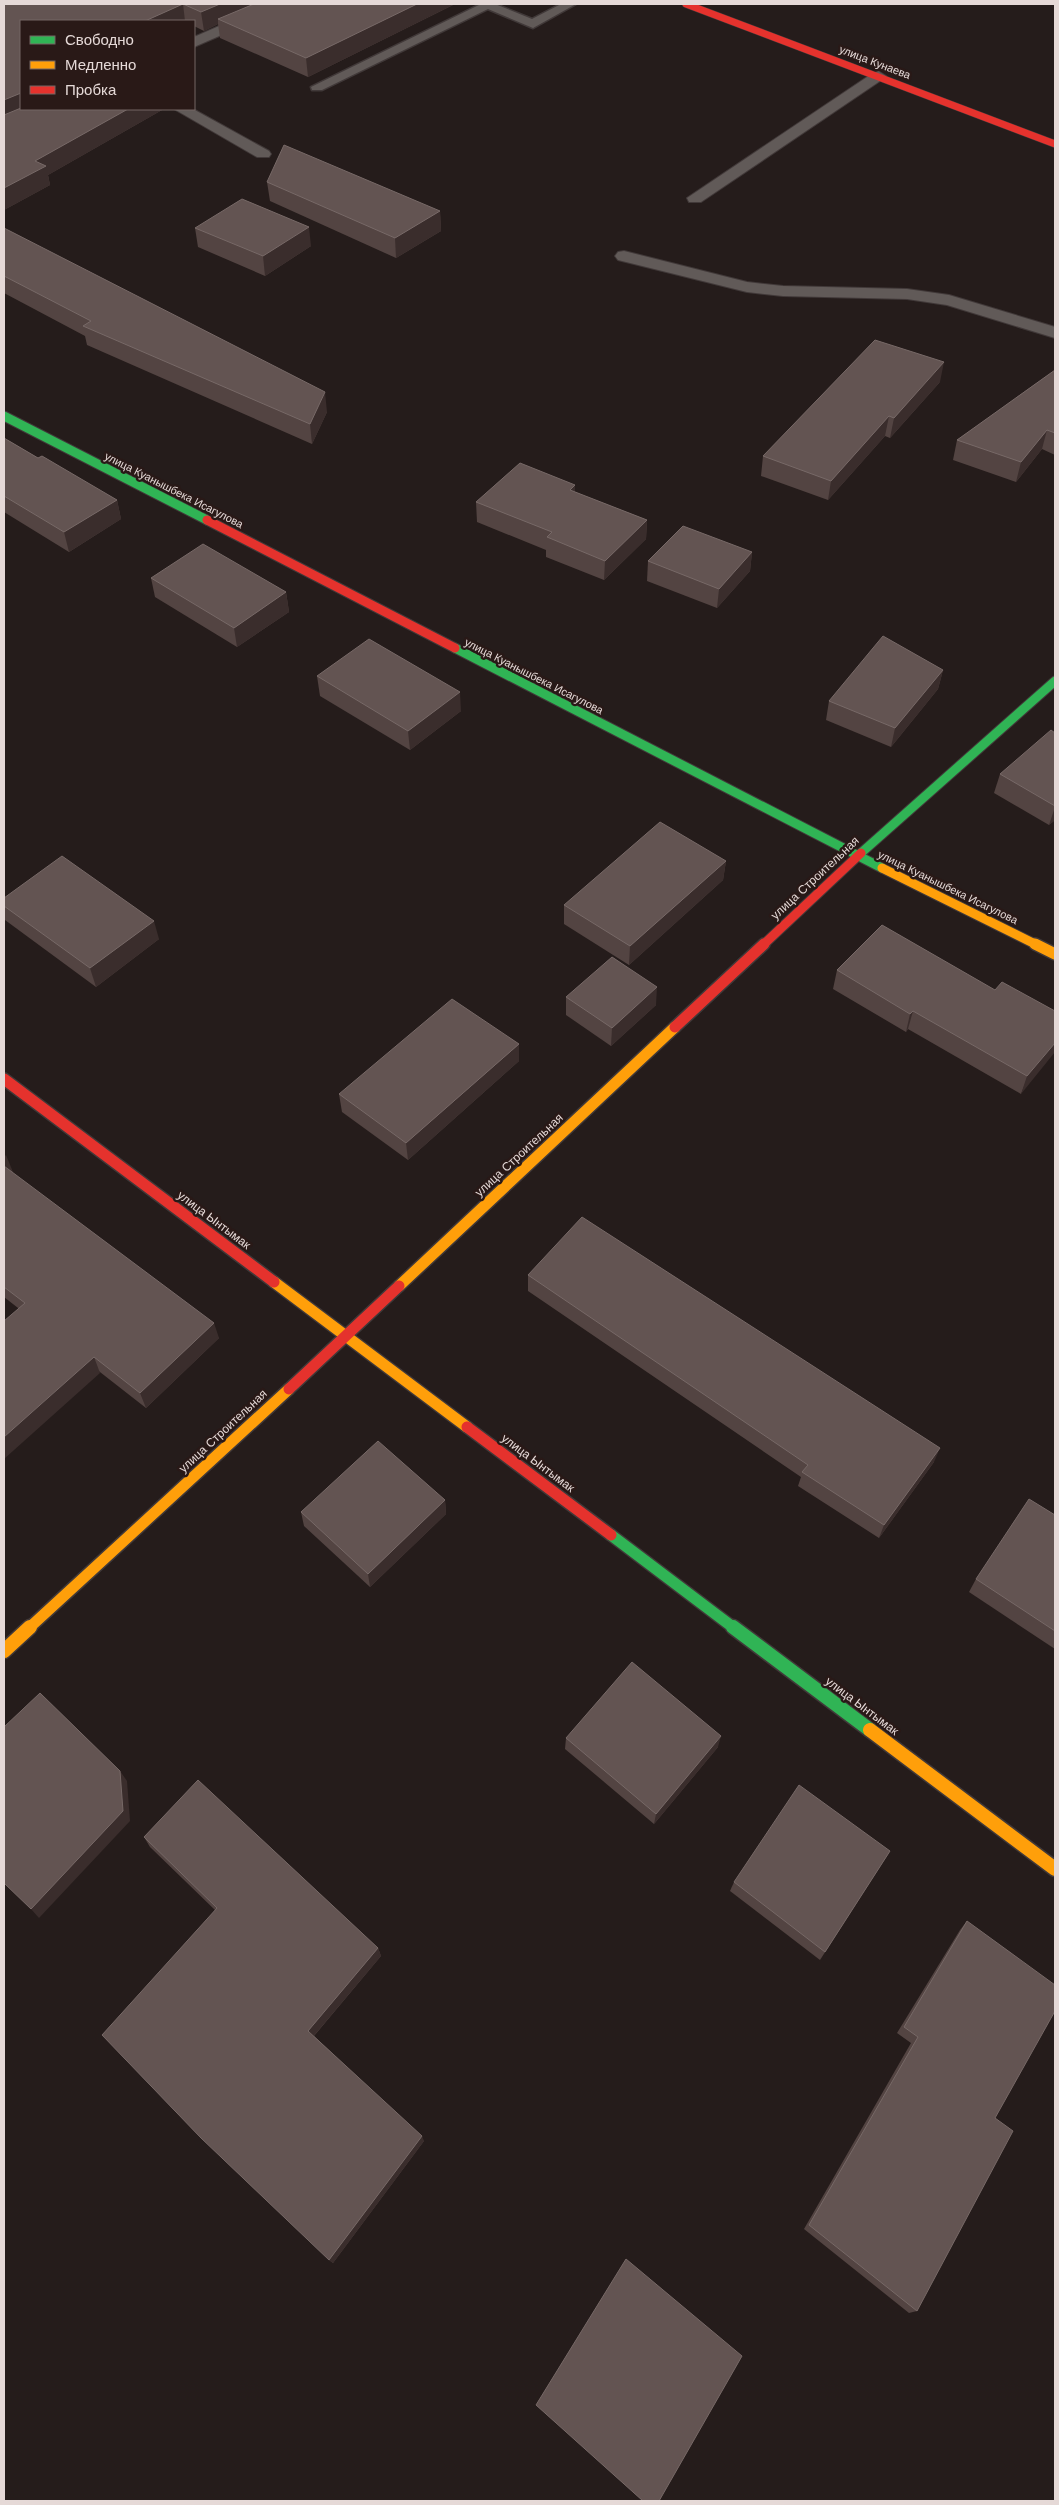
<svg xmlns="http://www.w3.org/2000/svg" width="1059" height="2505" font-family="Arial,sans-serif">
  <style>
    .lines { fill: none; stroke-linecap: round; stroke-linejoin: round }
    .lane-casing { stroke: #413939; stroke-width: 3 }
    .street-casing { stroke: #413939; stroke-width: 2 }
    .fast-far2-casing { stroke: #413939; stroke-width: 11 }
    .fast-far1-casing { stroke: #413939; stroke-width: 14 }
    .fast-casing { stroke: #413939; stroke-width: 17 }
    .slow-far2-casing { stroke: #413939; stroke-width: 11 }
    .slow-far1-casing { stroke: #413939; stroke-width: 14 }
    .slow-casing { stroke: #413939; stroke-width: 17 }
    .jam-far2-casing { stroke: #413939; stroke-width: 8 }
    .jam-far1-casing { stroke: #413939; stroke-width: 11 }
    .jam-casing { stroke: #413939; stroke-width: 14 }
    .lane { fill: #615a58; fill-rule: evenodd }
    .street { fill: #615a58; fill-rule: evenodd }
    .fast-far2 { stroke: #30b455; stroke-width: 9 }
    .fast-far1 { stroke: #30b455; stroke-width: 11 }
    .fast { stroke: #30b455; stroke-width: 14 }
    .slow-far2 { stroke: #ff9f0a; stroke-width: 9 }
    .slow-far1 { stroke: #ff9f0a; stroke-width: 11 }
    .slow { stroke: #ff9f0a; stroke-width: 14 }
    .jam-far2 { stroke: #e5322d; stroke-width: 7 }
    .jam-far1 { stroke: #e5322d; stroke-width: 9 }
    .jam { stroke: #e5322d; stroke-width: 11 }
    .wall { fill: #534442 }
    .shaded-wall { fill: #3a2d2c }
    .building { fill: #635452; stroke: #776967 }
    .labels { text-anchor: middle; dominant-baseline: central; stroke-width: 5; stroke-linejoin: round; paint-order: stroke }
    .far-street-label { font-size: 11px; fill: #e5d9d7; stroke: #291917 }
    .street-label { font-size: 12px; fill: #e5d9d7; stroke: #291917 }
  </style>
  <rect width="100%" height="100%" fill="#251c1b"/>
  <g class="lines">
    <g class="lane-casing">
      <polygon id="lane" points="481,4 495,4 532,19 561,4 576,4 533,28 488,9 322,90 312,90 311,87"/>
    </g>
    <g class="street-casing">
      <g id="street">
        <polygon points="269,4 288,4 286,7 194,47 194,37"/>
        <polygon points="878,71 886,76 883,79 701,202 689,202 687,198 873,73"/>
        <polygon points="174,109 193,109 269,151 271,154 269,157 257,157"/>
        <polygon points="624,251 747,282 783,286 907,289 949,295 1055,327 1055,338 947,305 907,299 783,296 747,292 618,260 615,256 618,252"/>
      </g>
    </g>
    <g class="fast-far2-casing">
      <g id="fast-far2">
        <polyline points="4,416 207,520"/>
        <polyline points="455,648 882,868"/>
        <polyline points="861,853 1055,681"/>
      </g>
    </g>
    <g class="fast-far1-casing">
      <polyline id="fast-far1" points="611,1535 734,1628"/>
    </g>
    <g class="fast-casing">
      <polyline id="fast" points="733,1627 870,1730"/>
    </g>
    <g class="slow-far2-casing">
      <polyline id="slow-far2" points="882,868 1037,945"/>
    </g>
    <g class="slow-far1-casing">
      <g id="slow-far1">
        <polyline points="1035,944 1055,954"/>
        <polyline points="274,1282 467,1427"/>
        <polyline points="399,1286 675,1027"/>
        <polyline points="29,1628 289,1389"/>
      </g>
    </g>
    <g class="slow-casing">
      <g id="slow">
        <polyline points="4,1651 30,1627"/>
        <polyline points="870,1730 1055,1869"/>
      </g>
    </g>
    <g class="jam-far2-casing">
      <polyline id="jam-far2" points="686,4 1055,144"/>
    </g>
    <g class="jam-far1-casing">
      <g id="jam-far1">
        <polyline points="207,520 455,648"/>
        <polyline points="763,945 861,853"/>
      </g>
    </g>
    <g class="jam-casing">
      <g id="jam">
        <polyline points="675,1027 764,944"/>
        <polyline points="4,1079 274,1282"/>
        <polyline points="289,1389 399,1286"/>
        <polyline points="467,1427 611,1535"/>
      </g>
    </g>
    <use href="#lane" class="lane"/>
    <use href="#street" class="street"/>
    <use href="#fast-far2" class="fast-far2"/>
    <use href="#fast-far1" class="fast-far1"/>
    <use href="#fast" class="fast"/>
    <use href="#slow-far2" class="slow-far2"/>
    <use href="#slow-far1" class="slow-far1"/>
    <use href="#slow" class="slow"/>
    <use href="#jam-far2" class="jam-far2"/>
    <use href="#jam-far1" class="jam-far1"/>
    <use href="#jam" class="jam"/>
  </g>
  <g class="wall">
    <polygon points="4,4 455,4 308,77 220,38 218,24 204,31 194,26 194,21 21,21 21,109 162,110 48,175 50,185 4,210"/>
    <polygon points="267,182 440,211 441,231 396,258 270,201"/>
    <polygon points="4,228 327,412 312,444 87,345 85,336 4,293"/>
    <polygon points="195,228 311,246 265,276 198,247"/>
    <polygon points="1055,370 1055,455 1042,449 1016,482 953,460 957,440"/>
    <polygon points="940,382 890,438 885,436 828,500 761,476 763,456"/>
    <polygon points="4,438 38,458 117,500 121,519 69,552 4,512"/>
    <polygon points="575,492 647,520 646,539 604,580 546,557 546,550 477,522 476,502"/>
    <polygon points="752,552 750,571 717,608 647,581 648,561"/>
    <polygon points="151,578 286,592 289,612 237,647 155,597"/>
    <polygon points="943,670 938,689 891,747 826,720 829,701"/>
    <polygon points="317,676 461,711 410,750 320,696"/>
    <polygon points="1055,733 1055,820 1049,825 994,793 1000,774"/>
    <polygon points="726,861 723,880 629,965 564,924 564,905"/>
    <polygon points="4,898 159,939 96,987 5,920 4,917"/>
    <polygon points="837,970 995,990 1055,1011 1021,1094 908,1029 906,1032 833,989"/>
    <polygon points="566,997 656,1005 611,1046 566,1015"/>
    <polygon points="519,1044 519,1061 408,1160 342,1112 339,1094"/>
    <polygon points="4,1154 13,1173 219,1338 146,1408 4,1297"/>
    <polygon points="528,1275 934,1462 879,1538 798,1486 801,1477 528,1291"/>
    <polygon points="445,1500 446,1514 370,1587 304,1526 301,1512"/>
    <polygon points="1055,1515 1055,1649 969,1592 976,1579"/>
    <polygon points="566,1738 718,1747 654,1824 565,1749"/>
    <polygon points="144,1837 378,1948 381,1956 314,2036 424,2141 333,2263 329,2260 215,1910 150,1847"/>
    <polygon points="890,1851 820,1960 730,1891 734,1882"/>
    <polygon points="967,1921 995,2118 917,2311 909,2313 804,2229 911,2043 897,2033 960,1930"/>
  </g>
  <g class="shaded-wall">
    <polygon points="183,4 185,21 145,21"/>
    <polygon points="220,4 265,4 218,19 218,24 204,31 201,12"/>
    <polygon points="417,4 455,4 308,77 306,58"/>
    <polygon points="21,93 21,109 4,121 4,100"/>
    <polygon points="128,109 162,109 162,110 48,175 50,185 4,210 4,188 35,161"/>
    <polygon points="440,211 441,231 396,258 395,238"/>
    <polygon points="309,227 311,246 265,276 263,256"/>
    <polygon points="944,362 940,382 890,438 894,418"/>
    <polygon points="325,392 327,412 312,444 310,424"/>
    <polygon points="889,416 885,436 828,500 831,481"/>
    <polygon points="1047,430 1042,449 1016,482 1021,462"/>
    <polygon points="575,485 575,505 570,490"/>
    <polygon points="117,500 121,519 69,552 64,532"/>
    <polygon points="647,520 646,539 604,580 605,561"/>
    <polygon points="752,552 750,571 717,608 719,589"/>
    <polygon points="286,592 289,612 237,647 234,628"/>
    <polygon points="943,670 938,689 891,747 895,728"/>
    <polygon points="460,692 461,711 410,750 408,731"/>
    <polygon points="1055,807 1055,820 1049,825"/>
    <polygon points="726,861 723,880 629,965 630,946"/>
    <polygon points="154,921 159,939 96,987 90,968"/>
    <polygon points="657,987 656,1005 611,1046 612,1028"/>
    <polygon points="913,1011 908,1029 906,1032 910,1014"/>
    <polygon points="1055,1043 1055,1052 1021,1094 1027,1076"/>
    <polygon points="519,1044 519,1061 408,1160 406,1143"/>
    <polygon points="6,1155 13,1172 5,1179 4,1175 4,1157"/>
    <polygon points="214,1323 219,1338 146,1408 140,1393"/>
    <polygon points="94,1357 100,1373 4,1459 4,1437"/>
    <polygon points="940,1448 934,1462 879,1538 884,1525"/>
    <polygon points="445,1500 446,1514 370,1587 368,1574"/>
    <polygon points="721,1736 718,1747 654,1824 656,1814"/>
    <polygon points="120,1771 127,1781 130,1821 39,1918 31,1909"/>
    <polygon points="378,1948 381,1956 312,2038 308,2031"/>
    <polygon points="422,2136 424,2141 333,2263 329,2260"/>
  </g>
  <g class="building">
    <polygon points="4,4 220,4 201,12 183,4 145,21 21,21 21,93 4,100"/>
    <polygon points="254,4 417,4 306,58 218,19"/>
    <polygon points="21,108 21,109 128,109 35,161 46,166 4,188 4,115"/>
    <polygon points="284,145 440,211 395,238 267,182"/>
    <polygon points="242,199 309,227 263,256 195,228"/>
    <polygon points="4,228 325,392 310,424 83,326 91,321 4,276"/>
    <polygon points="875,340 944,362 894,418 889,416 831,481 763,456"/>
    <polygon points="1055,370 1055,433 1047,430 1021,462 957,440"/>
    <polygon points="4,438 38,458 42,456 117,500 64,532 4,496"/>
    <polygon points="520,463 575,485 570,490 647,520 605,561 547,537 552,532 476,502"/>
    <polygon points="683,526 752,552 719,589 648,561"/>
    <polygon points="203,544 286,592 234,628 151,578"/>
    <polygon points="883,636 943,670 895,728 829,701"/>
    <polygon points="369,639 460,692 408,731 317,676"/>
    <polygon points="1051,730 1055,733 1055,806 1000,774"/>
    <polygon points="660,822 726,861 630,946 564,905"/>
    <polygon points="62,856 154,921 90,968 4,906 4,898"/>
    <polygon points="882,925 995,990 1002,982 1055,1011 1055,1043 1027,1076 913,1011 910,1014 837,970"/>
    <polygon points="612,957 657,987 612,1028 566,997"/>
    <polygon points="452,999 519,1044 406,1143 339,1094"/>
    <polygon points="4,1166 214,1323 140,1393 94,1357 4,1437 4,1321 25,1303 4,1287"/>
    <polygon points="582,1217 940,1448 884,1525 802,1472 808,1465 528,1275"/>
    <polygon points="378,1441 445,1500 368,1574 301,1512"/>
    <polygon points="1029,1499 1055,1515 1055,1631 976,1579"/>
    <polygon points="632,1662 721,1736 656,1814 566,1738"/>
    <polygon points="40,1693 120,1771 123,1811 31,1909 4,1883 4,1727"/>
    <polygon points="198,1780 378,1948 308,2031 422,2136 329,2260 201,2138 102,2035 217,1908 144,1837"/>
    <polygon points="799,1785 890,1851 825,1952 734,1882"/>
    <polygon points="967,1921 1055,1985 1055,2011 995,2118 1013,2131 917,2311 809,2225 918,2037 904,2027"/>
    <polygon points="626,2259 742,2356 659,2501 643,2501 536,2405"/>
  </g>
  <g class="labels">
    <g class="far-street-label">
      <text transform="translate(875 62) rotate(21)">улица Кунаева</text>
      <text transform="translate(174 490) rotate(27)">улица Куанышбека Исагулова</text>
      <text transform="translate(534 676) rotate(27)">улица Куанышбека Исагулова</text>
      <text transform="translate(948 887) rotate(26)">улица Куанышбека Исагулова</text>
    </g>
    <g class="street-label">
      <text transform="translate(815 878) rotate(-43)">улица Строительная</text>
      <text transform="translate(519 1155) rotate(-43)">улица Строительная</text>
      <text transform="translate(214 1220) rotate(37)">улица Ынтымак</text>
      <text transform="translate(223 1431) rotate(-43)">улица Строительная</text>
      <text transform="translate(538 1463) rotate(37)">улица Ынтымак</text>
      <text transform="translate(862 1706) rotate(37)">улица Ынтымак</text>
    </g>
  </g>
  <rect width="1059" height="2505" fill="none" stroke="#e5d9d7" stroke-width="10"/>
  <rect x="20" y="20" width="175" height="90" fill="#291917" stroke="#746664"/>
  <rect x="30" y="36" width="25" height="8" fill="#30b455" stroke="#746664"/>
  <text x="65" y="45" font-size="15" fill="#e5d9d7">Свободно</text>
  <rect x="30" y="61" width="25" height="8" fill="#ff9f0a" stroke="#746664"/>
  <text x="65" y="70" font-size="15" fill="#e5d9d7">Медленно</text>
  <rect x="30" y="86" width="25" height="8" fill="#e5322d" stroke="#746664"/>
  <text x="65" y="95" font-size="15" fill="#e5d9d7">Пробка</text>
</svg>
